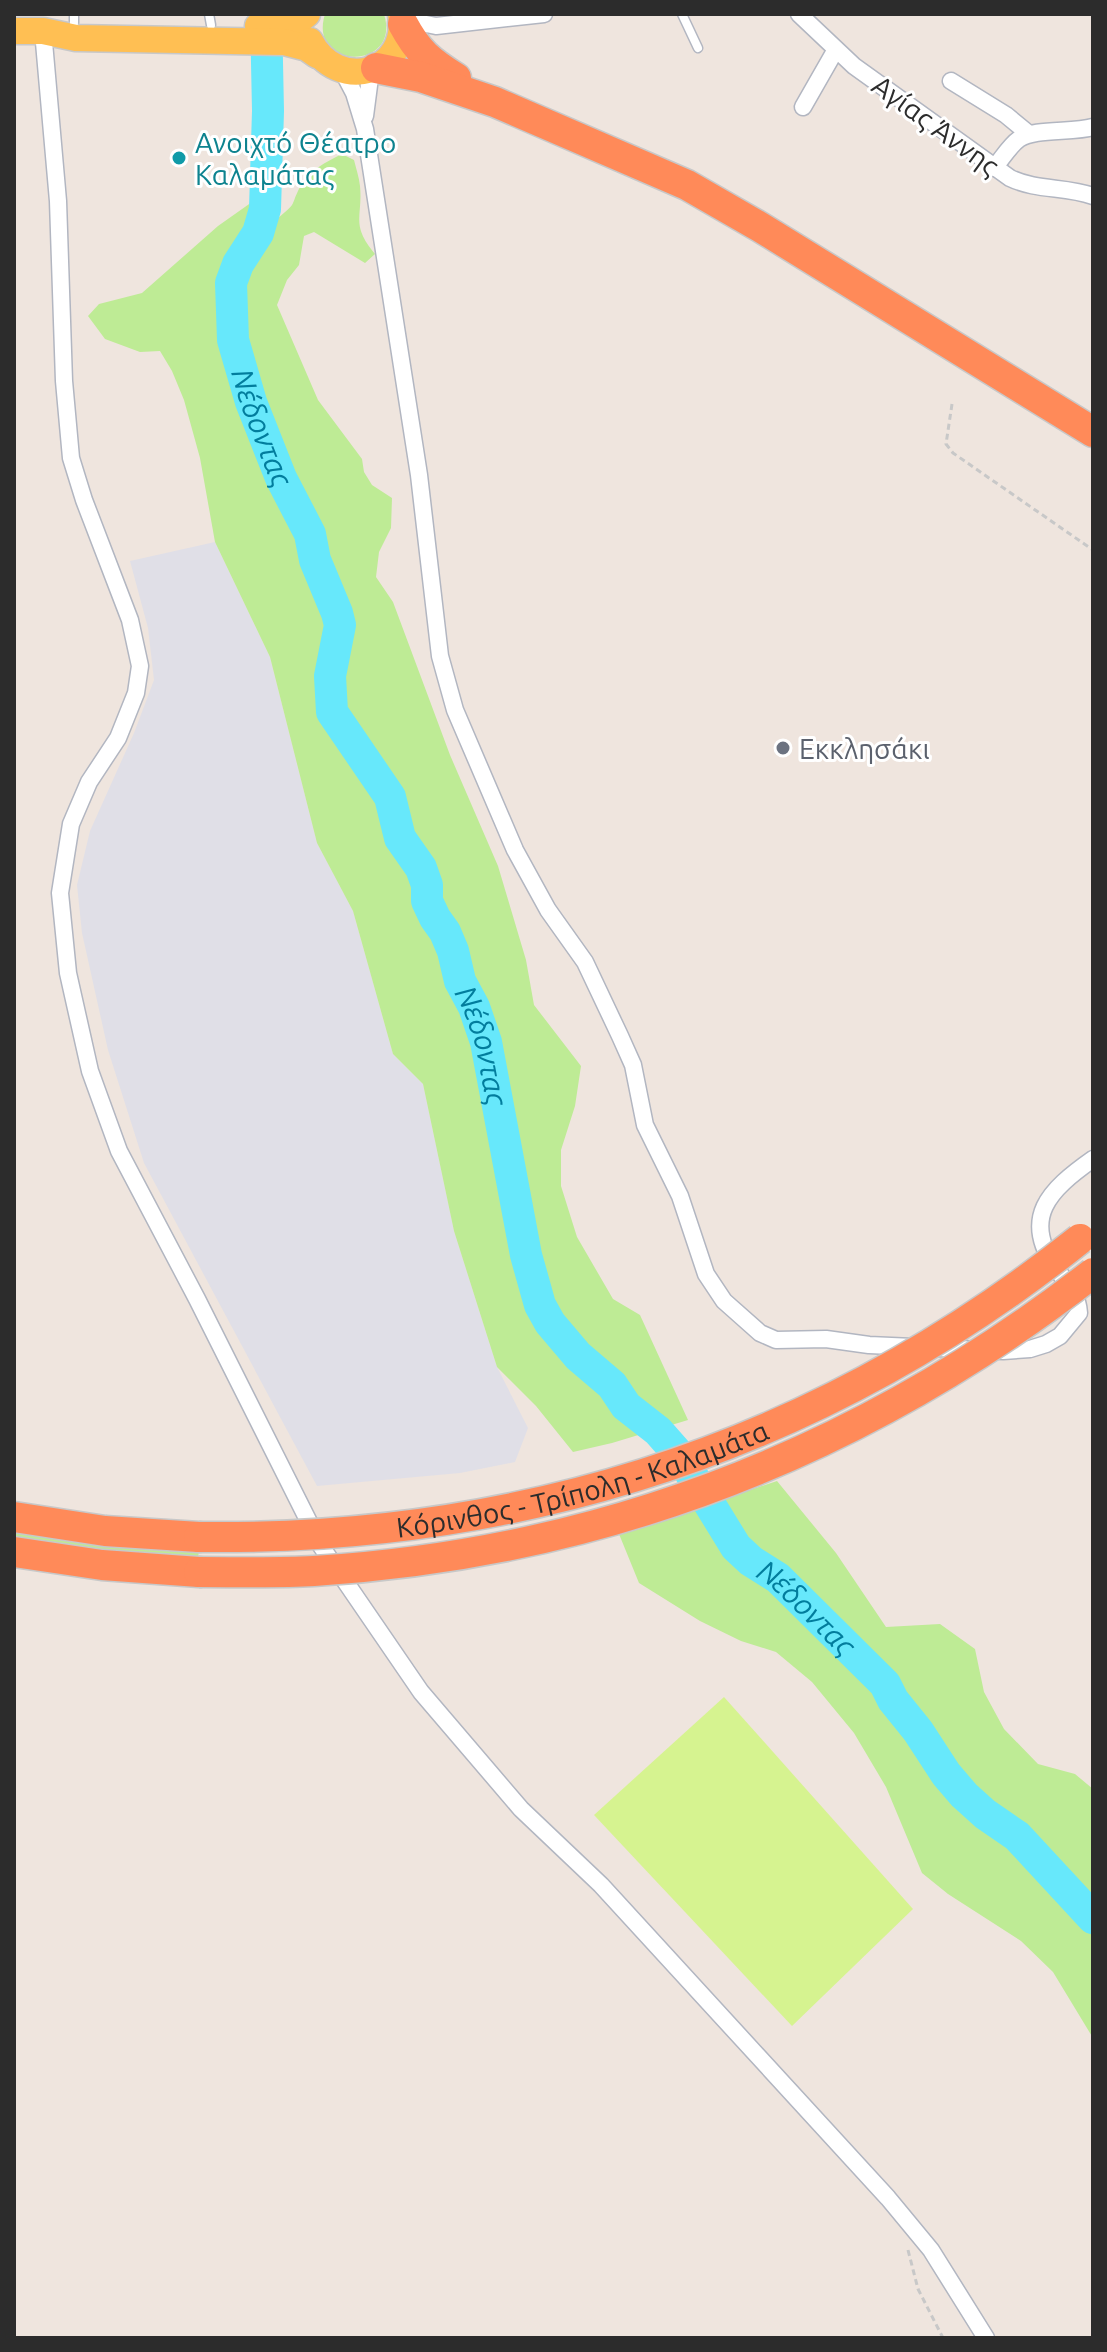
<svg xmlns="http://www.w3.org/2000/svg" width="1107" height="2352" font-family="Ubuntu,sans-serif">
  <style>
    .industrial { fill: #e0dfe7 }
    .green { fill: #beeb95 }
    .pitch { fill: #d6f390 }
    .lines { fill: none; stroke-linecap: round; stroke-linejoin: round }
    .river { stroke: #67e8fb; stroke-width: 32 }
    .lane-casing { stroke: #b2b6c1; stroke-width: 11 }
    .street-casing { stroke: #b2b6c1; stroke-width: 19 }
    .primary-casing { stroke: #c8c8c8; stroke-width: 29 }
    .highway-casing { stroke: #c8c8c8; stroke-width: 33 }
    .path { stroke: #c8c8c8; stroke-width: 3; stroke-dasharray: 6 4; stroke-linecap: butt }
    .lane { stroke: #fff; stroke-width: 8 }
    .street { stroke: #fff; stroke-width: 16 }
    .primary { stroke: #ffbf53; stroke-width: 26 }
    .highway { stroke: #ff8a59; stroke-width: 30 }
    .highway-bridge-casing { stroke: #c8c8c8; stroke-width: 33; stroke-linecap: butt }
    .highway-bridge { stroke: #ff8a59; stroke-width: 30 }
    .culture-dot { fill: #0f9aa8; stroke: #fff; stroke-width: 3 }
    .worship-dot { fill: #6b7280; stroke: #fff; stroke-width: 3 }
    .labels { text-anchor: middle; dominant-baseline: central; stroke-width: 6; stroke-linejoin: round; paint-order: stroke }
    .street-label { font-size: 28px; fill: #2c2c2c; stroke: #fff }
    .culture-label { font-size: 28px; fill: #0d838f; stroke: #fff; text-anchor: start }
    .worship-label { font-size: 28px; fill: #5b616d; stroke: #fff; text-anchor: start }
    .water-label { font-size: 30px; font-style: italic; fill: #027d9d; stroke: #fff }
  </style>
  <rect width="100%" height="100%" fill="#efe5de"/>
  <polygon class="industrial" points="215,542 270,657 317,843 353,911 393,1054 423,1084 454,1231 497,1367 528,1428 515,1462 460,1473 317,1486 144,1163 108,1050 82,933 77,885 90,831 134,733 154,680 148,628 130,561"/>
  <g class="green">
    <path d="M325 14H384C402 71 307 71 325 14Z"/>
    <path d="M342 154 354 160C356 168 359 177 360 186 363 217 350 224 375 254L365 263 314 232 304 236 299 265 287 280 277 305 318 400 362 459 364 472 372 485 392 498 391 528 379 552 376 577 393 602 450 755 498 866 526 960 534 1005 581 1066 575 1106 561 1150V1186L577 1237 613 1299 640 1315 688 1420 612 1443 573 1452 536 1406 497 1367 454 1231 423 1084 393 1054 353 911 317 843 270 657 215 542 200 458 184 400 172 371 160 351 140 352 105 339 88 316 99 304 142 293 218 226 252 202 257 208 278 218C298 202 290 206 300 187 309 170 326 162 342 154Z"/>
    <polygon points="777,1481 836,1553 886,1627 940,1624 975,1649 984,1692 1004,1729 1038,1764 1075,1774 1093,1789 1093,2038 1053,1972 1021,1941 948,1894 922,1873 886,1787 854,1733 812,1682 776,1652 741,1641 700,1621 639,1583 619,1534"/>
    <polygon points="14,1530 199,1550 198,1559 149,1557 14,1539"/>
  </g>
  <polygon class="pitch" points="724,1697 913,1909 792,2026 594,1815"/>
  <g class="lines">
    <path class="river" id="s1" d="M266 14 268 111 265 209 258 233 238 264 231 283 233 340 251 402 281 478 310 534 315 560 337 613 340 625 330 676 332 712 390 797 400 838 421 868 427 885V901L435 918 445 932 453 951 460 981 474 1007 486 1042 526 1255 540 1305 550 1323 578 1356 612 1385 626 1406 658 1431 680 1456 736 1547 751 1561 778 1578 885 1684 893 1700 918 1731 946 1774 964 1795 985 1814 1017 1836 1093 1918"/>
    <g class="lane-casing">
      <g id="lane">
        <polyline points="74,14 74,23"/>
        <polyline points="209,14 211,25"/>
        <polyline points="682,14 698,48"/>
      </g>
    </g>
    <g class="street-casing">
      <g id="street">
        <path d="M799 14 854 66 1010 178C1037 191 1065 186 1093 196"/>
        <polyline points="402,19 436,26 544,14"/>
        <polyline points="43,31 58,201 64,381 71,458 84,500 130,620 140,666 136,693 118,738 89,782 71,824 60,893 68,973 90,1071 119,1151 197,1299 321,1546 421,1692 521,1809 601,1885 888,2198 931,2250 986,2338"/>
        <path d="M343 72 354 93 365 129 419 475 440 656 455 710 515 850 548 910 585 962 620 1036 633 1065 645 1125 680 1196 706 1274 724 1301 760 1333 776 1340 826 1339 869 1345 1003 1351 1030 1349 1046 1344 1060 1336 1079 1313C1078 1295 1068 1284 1057 1270 1020 1218 1049 1190 1093 1159"/>
        <polyline points="951,81 1006,115 1029,134"/>
        <polyline points="803,107 835,51"/>
        <polyline points="365,116 371,70"/>
        <path d="M994 168C1002 159 1009 146 1019 139 1034 128 1072 133 1093 127"/>
      </g>
    </g>
    <g class="primary-casing">
      <g id="primary">
        <path d="M258 26C276 27 293 28 307 14"/>
        <polyline points="14,31 43,31 76,38 284,42 307,48 317,55"/>
        <path d="M310 41C338 94 410 74 401 14"/>
      </g>
    </g>
    <g class="highway-casing">
      <g id="highway">
        <path d="M403 24C418 52 429 61 456 78"/>
        <polyline points="376,68 421,77 495,102 687,185 760,227 1093,432"/>
        <polyline points="14,1517 105,1531 199,1537"/>
        <polyline points="14,1552 102,1565 199,1572"/>
      </g>
    </g>
    <g class="path">
      <polyline points="952,404 946,444 953,453 1093,550"/>
      <polyline points="908,2250 918,2289 943,2338"/>
    </g>
    <use href="#lane" class="lane"/>
    <use href="#street" class="street"/>
    <use href="#primary" class="primary"/>
    <use href="#highway" class="highway"/>
    <g class="highway-bridge-casing">
      <g id="highway-bridge">
        <path id="s2" d="M199 1537C527 1541 823 1444 1080 1239"/>
        <path d="M199 1572C238 1572 276 1573 314 1571 605 1553 864 1451 1093 1273"/>
      </g>
    </g>
    <use href="#highway-bridge" class="highway-bridge"/>
  </g>
  <circle class="culture-dot" cx="179" cy="158" r="8"/>
  <circle class="worship-dot" cx="783" cy="748" r="8"/>
  <g class="labels">
    <g class="street-label">
      <text transform="translate(936 125) rotate(36)">Αγίας Άννης</text>
      <text stroke="none"><textPath href="#s2" startOffset="390">Κόρινθος - Τρίπολη - Καλαμάτα</textPath></text>
    </g>
    <g class="culture-label">
      <text x="195" y="142">Ανοιχτό Θέατρο<tspan x="195" dy="32">Καλαμάτας</tspan></text>
    </g>
    <g class="worship-label">
      <text x="799" y="748">Εκκλησάκι</text>
    </g>
    <g class="water-label">
      <text stroke="none"><textPath href="#s1" startOffset="426">Νέδoντας</textPath></text>
      <text stroke="none"><textPath href="#s1" startOffset="1100">Νέδoντας</textPath></text>
      <text stroke="none"><textPath href="#s1" startOffset="1774">Νέδoντας</textPath></text>
    </g>
  </g>
  <rect width="1107" height="2352" fill="none" stroke="#2c2c2c" stroke-width="32"/>
</svg>
